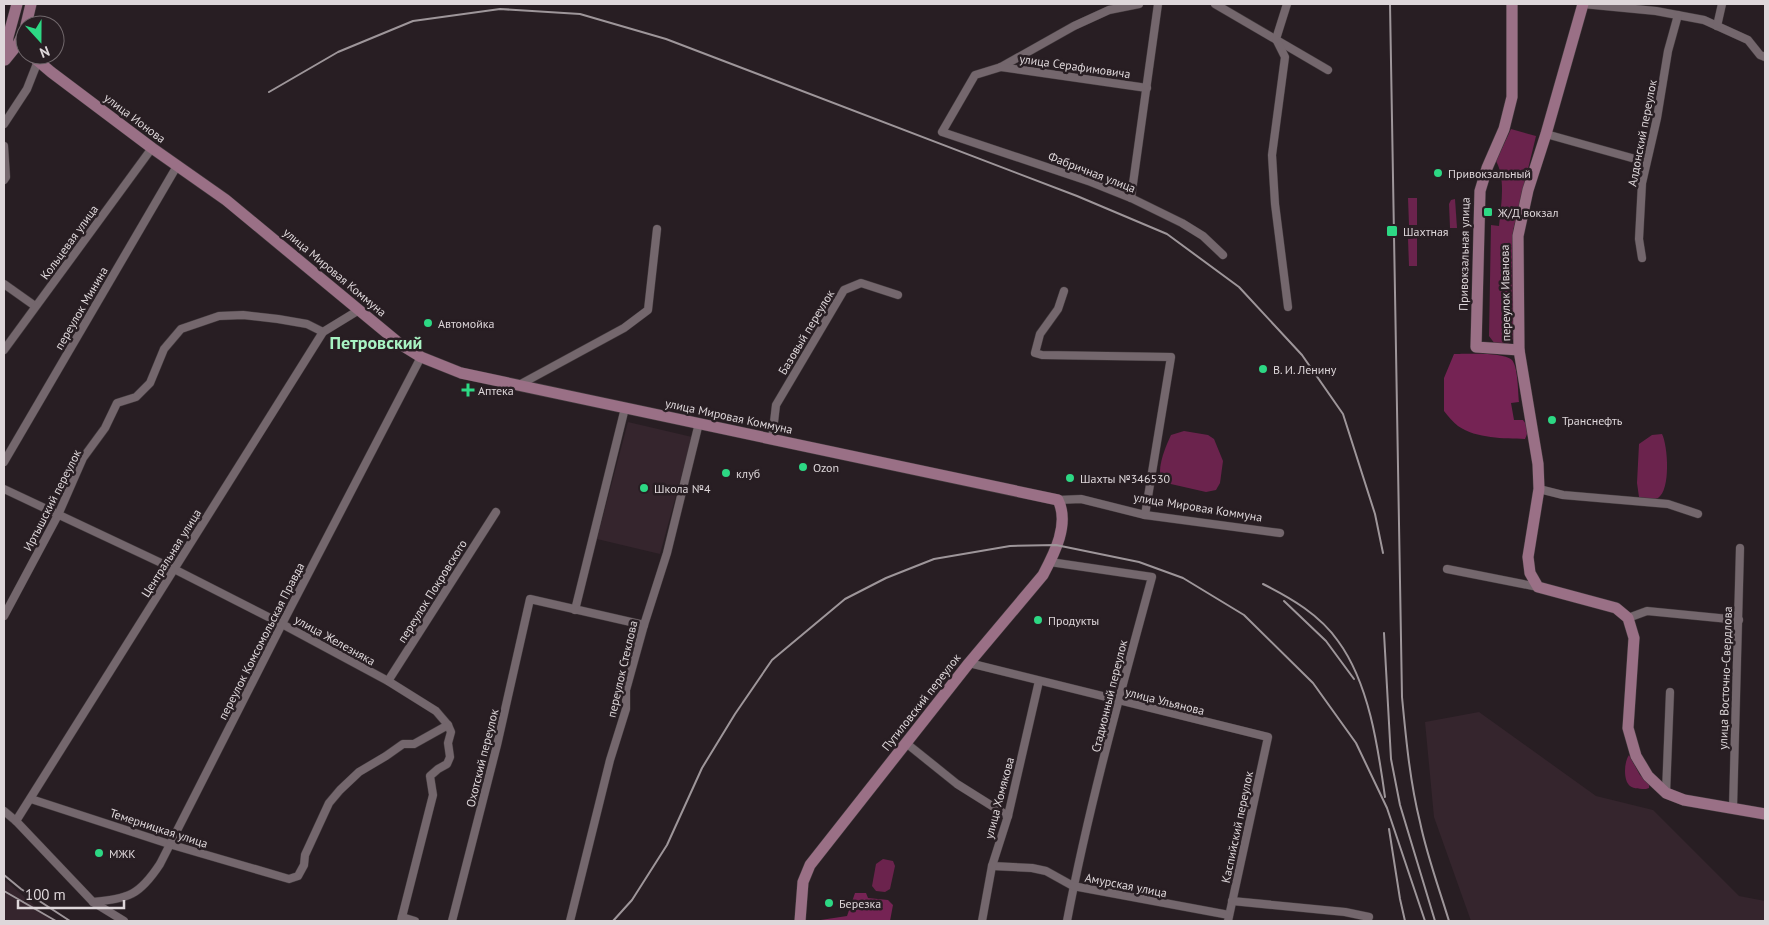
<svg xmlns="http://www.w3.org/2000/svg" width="1769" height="925" font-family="'PT Sans',sans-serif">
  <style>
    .built { fill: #35252d }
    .green { fill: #6b234d }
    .forest { fill: #752354 }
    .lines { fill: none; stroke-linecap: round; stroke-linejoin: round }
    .street-casing { stroke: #423a3d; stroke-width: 9 }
    .secondary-casing { stroke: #423a3d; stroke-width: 12 }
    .street { stroke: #74676d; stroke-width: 8 }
    .secondary { stroke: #9a7086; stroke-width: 11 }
    .rail { stroke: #9e969a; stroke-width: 2 }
    .poi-dot { fill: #2dd884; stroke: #281e23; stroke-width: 2 }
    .labels { text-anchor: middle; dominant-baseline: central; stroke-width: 5; stroke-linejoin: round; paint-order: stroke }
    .street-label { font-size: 12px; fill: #ded7da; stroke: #281e23 }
    .poi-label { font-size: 12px; fill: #ded7da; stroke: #281e23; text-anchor: start }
    .district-label { font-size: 18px; font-weight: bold; fill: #a8f3c3; stroke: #281e23 }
  </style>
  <rect width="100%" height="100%" fill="#281e23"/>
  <g class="built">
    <polygon points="628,422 692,437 660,554 597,539"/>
    <polygon points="1479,712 1596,796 1653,810 1739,896 1765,901 1765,921 1471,921 1434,817 1425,722"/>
    <polygon points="4,879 52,921 4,921"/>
  </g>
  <g class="green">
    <path d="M1511 129 1536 136 1513 231 1514 338C1509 345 1504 345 1495 344L1489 336 1491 225 1499 226C1501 205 1506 179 1496 161Z"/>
    <polygon points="1408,198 1417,198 1417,225 1409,225"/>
    <polygon points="1455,199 1457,228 1450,228 1449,204 1451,200"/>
    <polygon points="1417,238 1417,266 1409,266 1408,239"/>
    <path d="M1184 431 1208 435 1214 439 1223 461 1220 483 1216 490 1206 492 1162 482C1156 469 1165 448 1171 435Z"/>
    <path d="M1662 434C1668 446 1671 490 1658 498 1652 501 1646 498 1639 497L1637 483 1639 444 1652 435Z"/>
    <path d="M1629 755 1640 775 1649 783V788L1646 789C1641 789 1634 789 1630 786 1623 780 1624 762 1629 755Z"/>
    <polygon points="883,859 893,861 895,866 890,889 885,892 876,891 872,886 876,864"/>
  </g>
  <g class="forest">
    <path d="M1454 354C1465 354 1504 352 1512 360 1518 367 1518 392 1519 402L1511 403 1514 420H1523C1528 426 1529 431 1525 439 1504 438 1477 439 1458 426 1453 422 1448 416 1444 411V378Z"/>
    <polygon points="855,893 866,893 868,898 888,900 893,905 890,921 814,921 847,916"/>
  </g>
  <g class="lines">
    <g class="street-casing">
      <g id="street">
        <polyline points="1139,4 1109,10 1074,26 1001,67 975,75 942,132 1091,182 1131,198 1182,223 1203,236 1223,255"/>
        <polyline points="1215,4 1328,70"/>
        <polyline points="1287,4 1276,39 1285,57 1272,155 1275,204 1288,307"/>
        <polyline points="1583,4 1656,11 1704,20 1748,40 1760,55 1765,57"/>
        <polyline points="1717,26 1722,4"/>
        <polyline points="1001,67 1147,88"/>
        <polyline points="4,124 27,89 38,61"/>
        <polyline points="1546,134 1646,162"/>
        <polyline points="4,146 6,177 4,180"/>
        <polyline points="1131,198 1158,4"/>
        <polyline points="1642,258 1639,239 1642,183 1657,118 1668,51 1678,15"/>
        <polyline points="4,284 35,306"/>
        <polyline points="1064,291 1058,309 1040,334 1035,353 1042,355 1171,357 1145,515"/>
        <polyline points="4,350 152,148"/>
        <polyline points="519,385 624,328 648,310 657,229"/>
        <polyline points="772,439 776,405 844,290 861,283 898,295"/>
        <polyline points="4,462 177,166"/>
        <polyline points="4,489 174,569 282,624 388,681 436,711 448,725 451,732 448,743 450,757 447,764 438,769 430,776 433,795 401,921"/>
        <polyline points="1539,489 1563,495 1668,504 1698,514"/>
        <polyline points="1058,500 1081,499 1145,515 1280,533"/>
        <path d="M1050 562 1152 577C1121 691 1089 805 1067 921"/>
        <polyline points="1447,569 1538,587"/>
        <polyline points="575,610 625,408"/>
        <polyline points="4,616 58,515 83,458 105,428 117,403 136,397 150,383 164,349 181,329 219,316 243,315 278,319 307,324 323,332"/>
        <polyline points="1628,618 1647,611 1739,620"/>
        <polyline points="969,663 1268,737 1228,921"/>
        <polyline points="388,681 496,512"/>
        <polyline points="906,743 957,784 1008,816"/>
        <polyline points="1666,793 1670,692"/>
        <polyline points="31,799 169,844 289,879 298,876 304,865 305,855 329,803 340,790 359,772 386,756 403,744 414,744 448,725"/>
        <polyline points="1733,808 1740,548"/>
        <polyline points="4,811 16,821 93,902 124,921"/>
        <polyline points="16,821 323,332 359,310"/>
        <polyline points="992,866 1032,868 1046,871 1073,886 1229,915"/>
        <polyline points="1232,901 1345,912 1369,917 1367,921"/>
        <path d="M93 902C129 898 139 896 160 864L282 624 421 357"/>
        <polyline points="402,917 415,921"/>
        <polyline points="452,921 497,745 530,599 644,625"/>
        <polyline points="570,921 610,760 626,709 626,690 644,625 667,553 699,423"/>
        <polyline points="982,921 992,866 1008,816 1039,681"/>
      </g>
    </g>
    <g class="secondary-casing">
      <g id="secondary">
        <polyline points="17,4 8,37 5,60 18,44 25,30"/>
        <polyline points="1512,4 1512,97 1504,129 1487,168 1480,191 1476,347 1519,350"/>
        <polyline points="1583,4 1546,134 1528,190 1518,236 1519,350 1538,464 1539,489 1528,557 1530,573 1538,587 1616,608 1628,618 1634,638 1628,728 1636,756 1648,776 1666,793 1684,800 1765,814"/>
        <polyline points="26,25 31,4"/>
        <path d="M31 55 51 72 152 148 226 200 400 344 421 357 461 373 1058 500C1070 524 1054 554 1043 575L969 663 810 865 803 882 800 921"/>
      </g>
    </g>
    <use href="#street" class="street"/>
    <use href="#secondary" class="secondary"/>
    <g class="rail">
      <path d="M1390 4 1402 697C1406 739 1410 782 1420 822 1427 856 1439 888 1449 921"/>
      <polyline points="269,92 338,52 413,21 500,9 580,14 666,39 1077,196 1167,234 1239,287 1302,355 1343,414 1375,514 1383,553"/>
      <path d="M1263 584C1291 598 1320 615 1338 641 1369 683 1378 747 1385 797"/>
      <polyline points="1284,601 1326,641 1354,679"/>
      <polyline points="1384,633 1391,759 1400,805 1435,921"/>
      <polyline points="1389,829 1400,899 1405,921"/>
      <polyline points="4,875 21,889 70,921"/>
      <polyline points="4,891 56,921"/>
      <polyline points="613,921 632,900 667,845 702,768 735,714 772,660 845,599 886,578 934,559 1010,546 1056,545 1139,562 1183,578 1244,615 1313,683 1356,743 1387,808 1425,921"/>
    </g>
  </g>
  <g class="poi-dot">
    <circle cx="1438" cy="173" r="5"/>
    <rect x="1483" y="207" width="10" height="10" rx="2.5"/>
    <rect x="1386" y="225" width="12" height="12" rx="2.5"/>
    <circle cx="428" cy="323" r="5"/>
    <circle cx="1263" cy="369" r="5"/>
    <path d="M465.5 382.5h5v5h5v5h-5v5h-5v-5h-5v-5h5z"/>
    <circle cx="1552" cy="420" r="5"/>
    <circle cx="803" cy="467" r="5"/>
    <circle cx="726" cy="473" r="5"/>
    <circle cx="1070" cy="478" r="5"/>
    <circle cx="644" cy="488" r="5"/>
    <circle cx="1038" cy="620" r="5"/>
    <circle cx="99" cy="853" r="5"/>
    <circle cx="829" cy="903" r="5"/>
  </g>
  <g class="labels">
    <g class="street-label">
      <text transform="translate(1075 66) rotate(8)">улица Серафимовича</text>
      <text transform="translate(135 118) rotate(37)">улица Ионова</text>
      <text transform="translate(1642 133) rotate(-79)">Алдонский переулок</text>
      <text transform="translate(1092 172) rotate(21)">Фабричная улица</text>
      <text transform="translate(69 242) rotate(-54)">Кольцевая улица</text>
      <text transform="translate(1464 254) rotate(-89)">Привокзальная улица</text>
      <text transform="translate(335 272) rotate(40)">улица Мировая Коммуна</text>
      <text transform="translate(1505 293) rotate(-91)">переулок Иванова</text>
      <text transform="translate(81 308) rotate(-60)">переулок Минина</text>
      <text transform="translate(806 332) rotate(-59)">Базовый переулок</text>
      <text transform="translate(729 416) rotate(12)">улица Мировая Коммуна</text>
      <text transform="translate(52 500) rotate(-63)">Иртышский переулок</text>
      <text transform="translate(1198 507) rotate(9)">улица Мировая Коммуна</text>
      <text transform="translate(171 553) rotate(-58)">Центральная улица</text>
      <text transform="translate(432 591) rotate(-58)">переулок Покровского</text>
      <text transform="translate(335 640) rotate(29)">улица Железняка</text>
      <text transform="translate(261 641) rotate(-63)">переулок Комсомольская Правда</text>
      <text transform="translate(622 669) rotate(-77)">переулок Стеклова</text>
      <text transform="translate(1725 678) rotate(-88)">улица Восточно-Свердлова</text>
      <text transform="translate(1109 696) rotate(-76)">Стадионный переулок</text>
      <text transform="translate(1165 701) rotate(14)">улица Ульянова</text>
      <text transform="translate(921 702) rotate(-52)">Путиловский переулок</text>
      <text transform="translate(482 758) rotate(-76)">Охотский переулок</text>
      <text transform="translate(999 798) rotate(-75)">улица Хомякова</text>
      <text transform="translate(1237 827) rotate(-78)">Каспийский переулок</text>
      <text transform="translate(159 828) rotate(18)">Темерницкая улица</text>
      <text transform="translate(1126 885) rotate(11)">Амурская улица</text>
    </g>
    <g class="poi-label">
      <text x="1448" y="173">Привокзальный</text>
      <text x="1498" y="212">Ж/Д вокзал</text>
      <text x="1403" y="231">Шахтная</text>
      <text x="438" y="323">Автомойка</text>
      <text x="1273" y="369">В. И. Ленину</text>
      <text x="478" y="390">Аптека</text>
      <text x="1562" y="420">Транснефть</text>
      <text x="813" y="467">Ozon</text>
      <text x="736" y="473">клуб</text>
      <text x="1080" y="478">Шахты №346530</text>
      <text x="654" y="488">Школа №4</text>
      <text x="1048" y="620">Продукты</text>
      <text x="109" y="853">МЖК</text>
      <text x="839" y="903">Березка</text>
    </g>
    <g class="district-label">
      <text x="376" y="342">Петровский</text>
    </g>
  </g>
  <rect width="1769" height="925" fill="none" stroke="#ded7da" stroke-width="10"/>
  <g transform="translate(40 40) rotate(159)"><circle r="24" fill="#281e23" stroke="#71686c"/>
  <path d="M0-4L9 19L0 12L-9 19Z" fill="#2dd884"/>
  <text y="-8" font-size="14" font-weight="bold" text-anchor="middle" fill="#ded7da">N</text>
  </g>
  <path d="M18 900v8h106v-8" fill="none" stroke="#ded7da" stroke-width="2.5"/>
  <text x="25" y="900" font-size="15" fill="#ded7da" stroke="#281e23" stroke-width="4" paint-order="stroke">100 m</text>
</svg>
